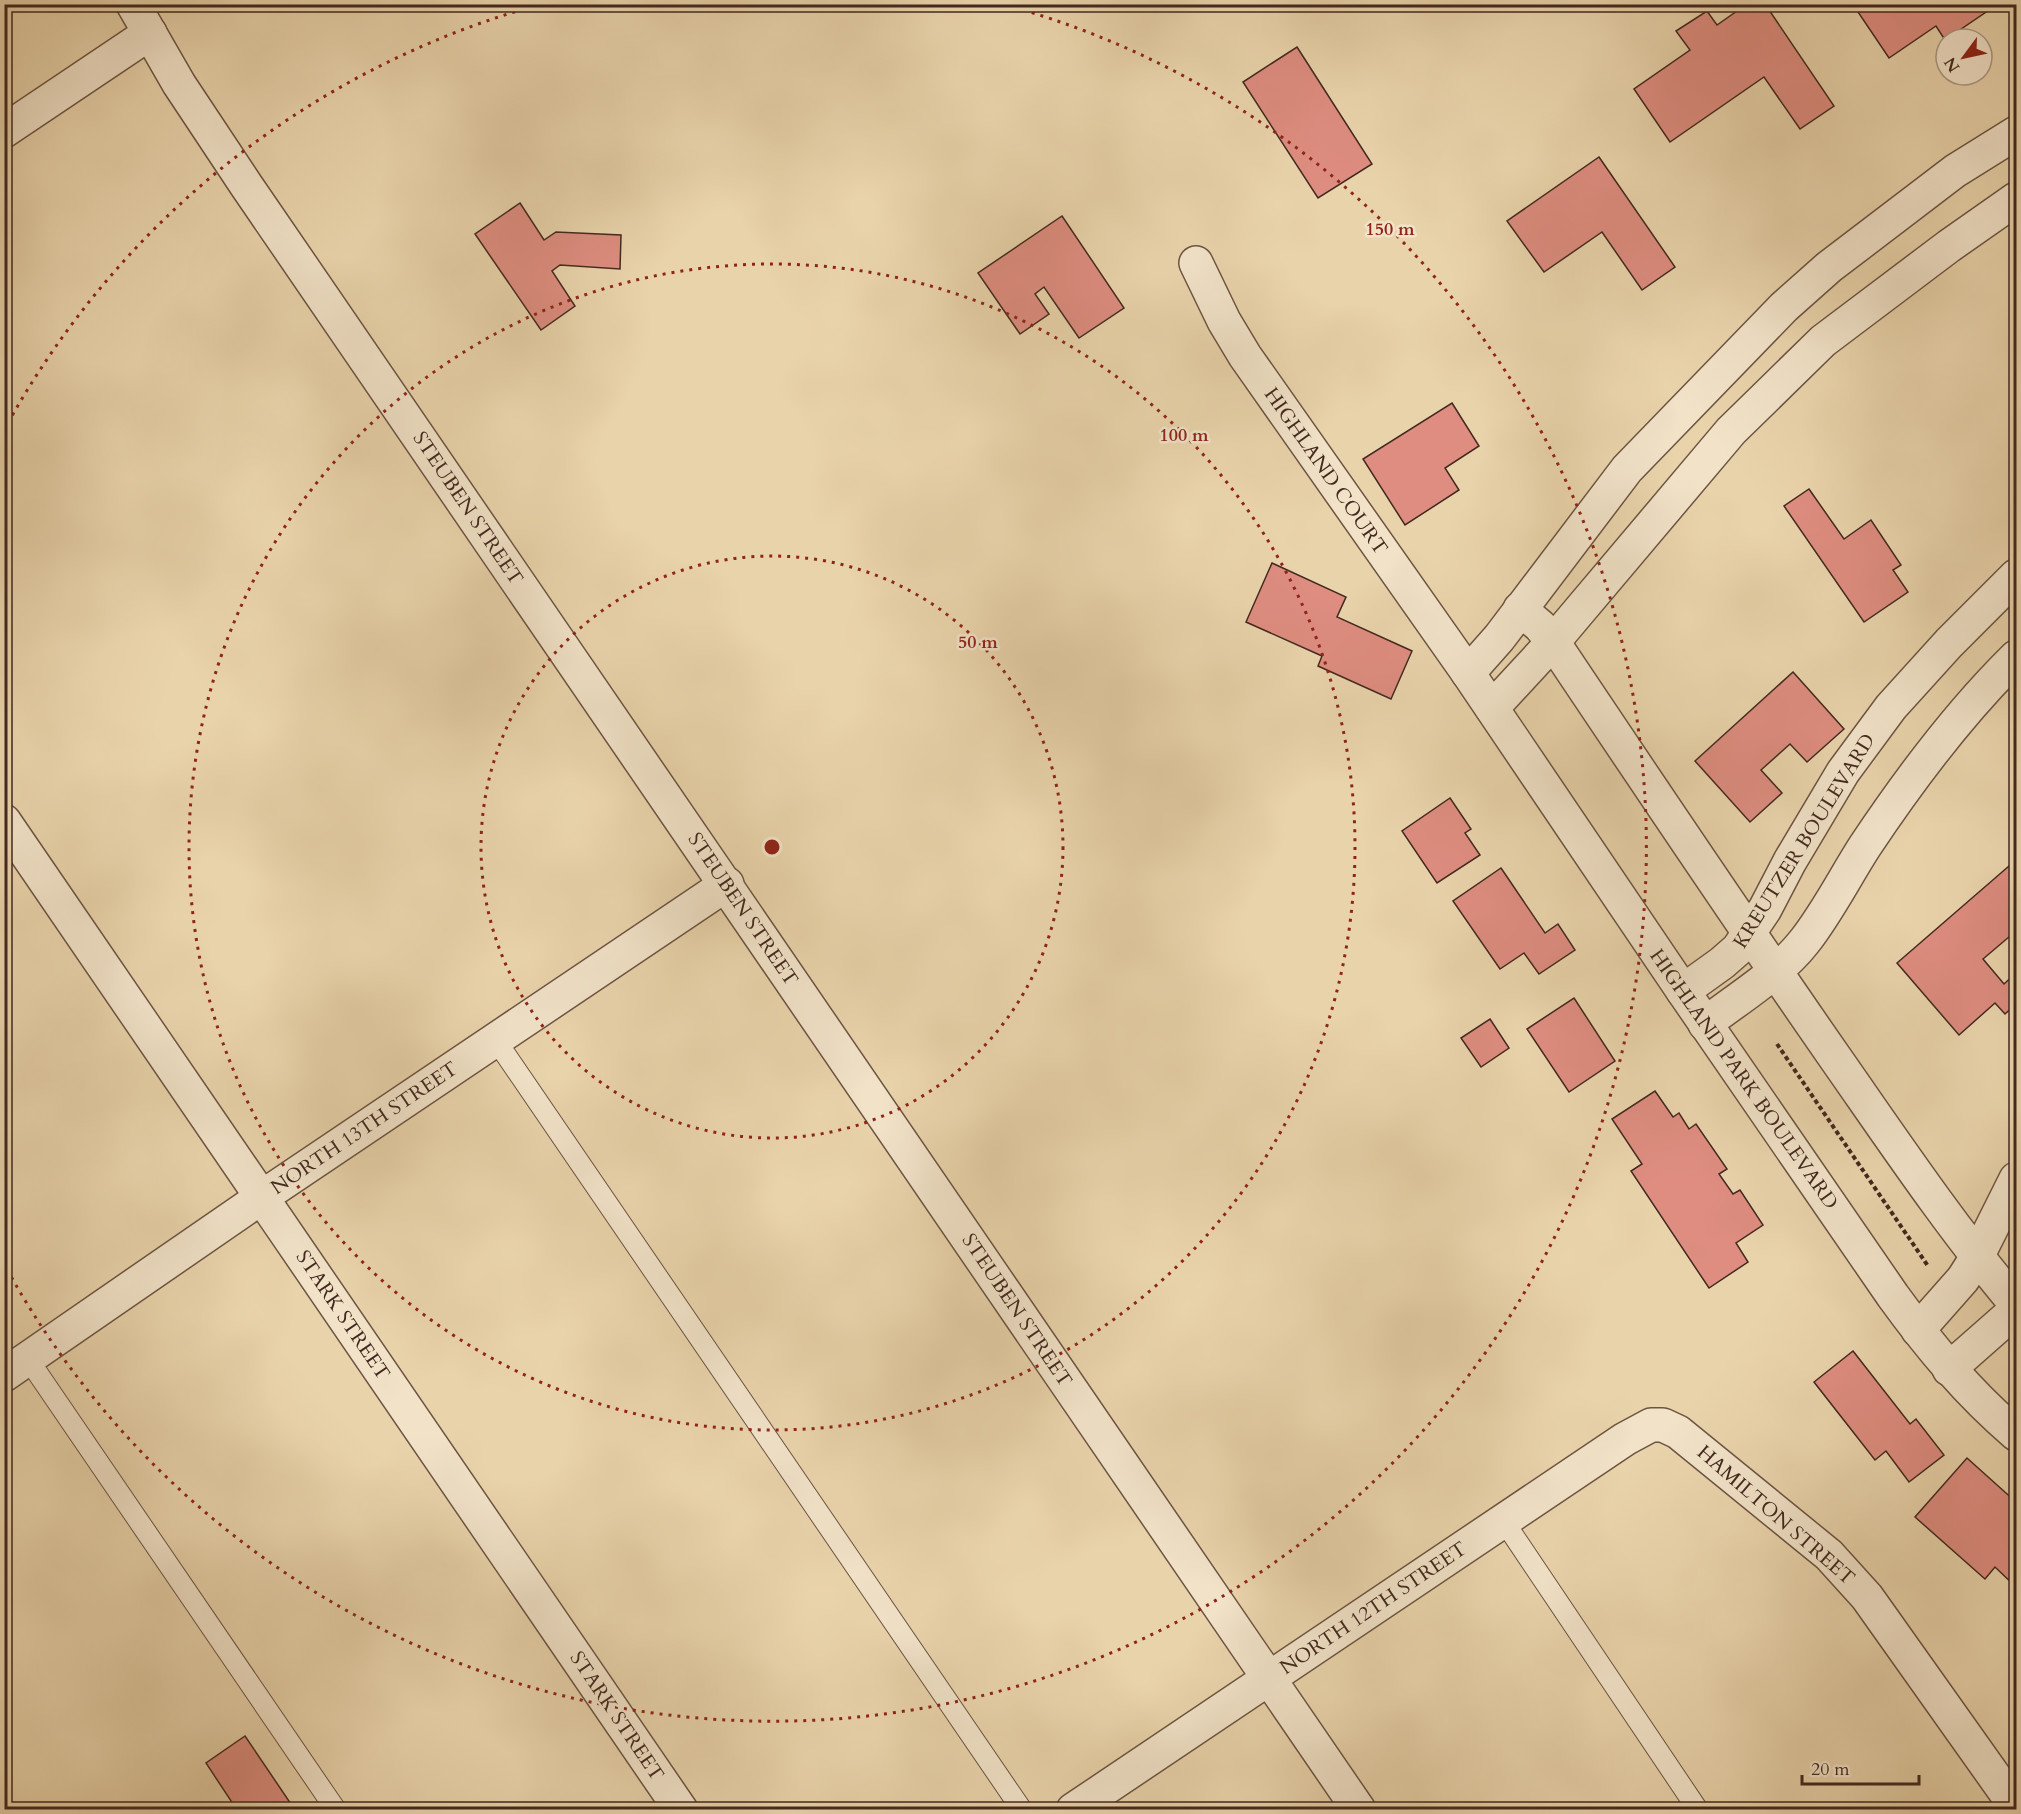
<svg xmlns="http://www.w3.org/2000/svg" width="2021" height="1814" font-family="Cardo,serif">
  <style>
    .building { fill: #de8d80; stroke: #42291f; stroke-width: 1.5 }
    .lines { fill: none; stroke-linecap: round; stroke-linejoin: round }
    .lane-casing { stroke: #6c5442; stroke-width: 22 }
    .street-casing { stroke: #6c5442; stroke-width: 36 }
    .path { stroke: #42291f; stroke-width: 4; stroke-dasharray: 4.5 3; stroke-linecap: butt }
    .lane { stroke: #f1e2c8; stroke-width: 20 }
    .street { stroke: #f1e2c8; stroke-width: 33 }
    .ring { fill: none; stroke: #8f2418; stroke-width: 3; stroke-dasharray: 3 6 }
    .labels { text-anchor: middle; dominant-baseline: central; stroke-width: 5; stroke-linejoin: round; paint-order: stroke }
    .street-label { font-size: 20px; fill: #42291f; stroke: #f1e2c8 }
    .centre { fill: #8f2418; stroke: #f1e2c8; stroke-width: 3 }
    .ring-label { font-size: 18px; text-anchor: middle; font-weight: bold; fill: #8f2418; stroke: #f1e2c8; stroke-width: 5; stroke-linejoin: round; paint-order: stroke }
  </style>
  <rect width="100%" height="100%" fill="#e9d3ab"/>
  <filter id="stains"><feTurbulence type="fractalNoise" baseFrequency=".00333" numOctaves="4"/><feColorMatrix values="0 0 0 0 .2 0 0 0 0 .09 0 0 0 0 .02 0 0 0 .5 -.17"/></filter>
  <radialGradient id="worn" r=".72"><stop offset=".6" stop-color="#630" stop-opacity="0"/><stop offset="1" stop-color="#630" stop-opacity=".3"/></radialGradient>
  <g class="building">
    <polygon points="1747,4 1765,4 1834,106 1800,129 1764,77 1670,142 1634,89 1690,50 1676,31 1707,11 1717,25"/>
    <polygon points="1870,4 1985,4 1989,10 1945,40 1936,26 1889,58 1858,12"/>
    <polygon points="1297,47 1372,164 1318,198 1243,82"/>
    <polygon points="1599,157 1675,267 1642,290 1602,232 1544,272 1507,221"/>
    <polygon points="520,203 544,240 556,232 621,235 620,269 560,265 552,271 575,306 541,330 475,234"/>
    <polygon points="1062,216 1124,308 1079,338 1044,287 1035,294 1049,314 1020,334 978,273"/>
    <polygon points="1452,403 1479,446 1445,468 1459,490 1405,525 1363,459"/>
    <polygon points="1809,489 1844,539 1871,520 1901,565 1893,570 1908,592 1864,622 1784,506"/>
    <polygon points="1272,563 1346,597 1337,617 1412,651 1391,699 1318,666 1322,656 1246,622"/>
    <polygon points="1793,672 1844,729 1807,762 1790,744 1761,770 1782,793 1750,822 1695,761"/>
    <polygon points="1450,798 1471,829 1465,833 1480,855 1437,883 1402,831"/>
    <polygon points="2009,866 2016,875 2016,931 1983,959 2004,984 2016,973 2016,1004 2005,1014 1995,1003 1959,1035 1897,963"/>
    <polygon points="1501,868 1545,933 1558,924 1575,950 1539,974 1524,953 1500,969 1453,901"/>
    <polygon points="1574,998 1615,1061 1569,1092 1527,1029"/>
    <polygon points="1490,1019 1509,1048 1481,1067 1461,1038"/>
    <polygon points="1655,1091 1673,1117 1679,1113 1689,1129 1696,1124 1727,1169 1719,1174 1733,1194 1740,1190 1763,1225 1736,1243 1748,1262 1709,1288 1631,1171 1642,1164 1612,1119"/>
    <polygon points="1853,1351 1910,1424 1916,1419 1944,1455 1909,1482 1886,1451 1875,1460 1814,1382"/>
    <polygon points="1967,1458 2016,1502 2016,1587 1995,1567 1985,1579 1915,1517"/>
    <polygon points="245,1736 295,1810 237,1810 206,1763"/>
  </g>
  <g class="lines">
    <g class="lane-casing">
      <g id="lane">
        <polyline points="495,1039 1022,1810"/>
        <polyline points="28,1359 336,1810"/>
        <polyline points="1503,1520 1698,1810"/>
      </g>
    </g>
    <g class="street-casing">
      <g id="street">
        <polyline points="133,4 179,84 246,185 1359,1810"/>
        <polyline points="4,131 150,33"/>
        <path d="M1196 263 1224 321 1245 356 1468 673 1683 991 1893 1296C1930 1347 1968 1393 2016 1434"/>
        <path d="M1520 609 1540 626 1553 642C1646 781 1740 921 1836 1059 1894 1142 1951 1227 2016 1304"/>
        <polyline points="1468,673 1499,638 1627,469 1784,307 1829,267 1955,171 2016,133"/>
        <polyline points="1492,708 1553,642 1731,431 1823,341 1949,246 2016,199"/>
        <polyline points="4,821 681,1810"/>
        <polyline points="1683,991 1722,963 1738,949 1765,909 1790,861 1843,772 1891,707 1949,643 2016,576"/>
        <path d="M1705 1024C1737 999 1779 974 1804 942 1827 913 1845 877 1865 846 1907 783 1962 710 2016 657"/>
        <polyline points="1918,1330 1963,1279 1977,1257 2016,1179"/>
        <polyline points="1949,1369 2016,1310"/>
        <polyline points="4,1375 262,1197 727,884"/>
        <polyline points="1073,1810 1625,1439 1651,1425 1663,1425 1678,1432 1829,1555 1867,1597 2016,1807"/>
      </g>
    </g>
    <polyline class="path" points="1777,1044 1928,1266"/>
    <use href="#lane" class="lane"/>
    <use href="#street" class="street"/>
  </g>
  <g class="ring">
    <circle cx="772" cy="847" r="291"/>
    <circle cx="772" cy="847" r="583"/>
    <path d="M8 423A874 874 0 0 1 538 5M1006 5A874 874 0 1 1 8 1271"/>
  </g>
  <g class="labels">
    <g class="street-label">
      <text transform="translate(1326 471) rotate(55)">HIGHLAND COURT</text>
      <text transform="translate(468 508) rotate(56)">STEUBEN STREET</text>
      <text transform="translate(1804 841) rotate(-58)">KREUTZER BOULEVARD</text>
      <text transform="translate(743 909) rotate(56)">STEUBEN STREET</text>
      <text transform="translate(1744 1079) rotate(55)">HIGHLAND PARK BOULEVARD</text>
      <text transform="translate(364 1128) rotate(-34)">NORTH 13TH STREET</text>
      <text transform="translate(1017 1310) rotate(56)">STEUBEN STREET</text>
      <text transform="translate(343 1315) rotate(56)">STARK STREET</text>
      <text transform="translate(1776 1515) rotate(41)">HAMILTON STREET</text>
      <text transform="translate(1373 1608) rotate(-34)">NORTH 12TH STREET</text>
      <text transform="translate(617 1716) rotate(56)">STARK STREET</text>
    </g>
  </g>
  <circle cx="772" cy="847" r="9" class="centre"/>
  <g class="ring-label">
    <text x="1390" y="235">150 m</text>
    <text x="1184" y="441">100 m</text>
    <text x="978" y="648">50 m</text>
  </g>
  <rect width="2021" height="1814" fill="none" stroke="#e9d3ab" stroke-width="24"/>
  <rect x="6" y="6" width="2009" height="1802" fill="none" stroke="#42291f" stroke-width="3"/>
  <rect x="12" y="12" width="1997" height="1790" fill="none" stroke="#42291f" stroke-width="1.5"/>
  <g transform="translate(1964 57) rotate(237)"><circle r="28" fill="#f1e2c8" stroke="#ab9884" stroke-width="1.5"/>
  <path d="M0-4.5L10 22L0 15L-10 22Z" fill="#8f2418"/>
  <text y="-9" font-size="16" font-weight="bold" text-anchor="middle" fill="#42291f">N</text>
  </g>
  <path d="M1802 1775v9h117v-9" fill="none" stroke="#42291f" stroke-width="3"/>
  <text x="1811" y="1775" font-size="18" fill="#42291f" stroke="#f1e2c8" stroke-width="4.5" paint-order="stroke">20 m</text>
  <rect width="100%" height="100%" filter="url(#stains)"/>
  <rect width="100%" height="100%" fill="url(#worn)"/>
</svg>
